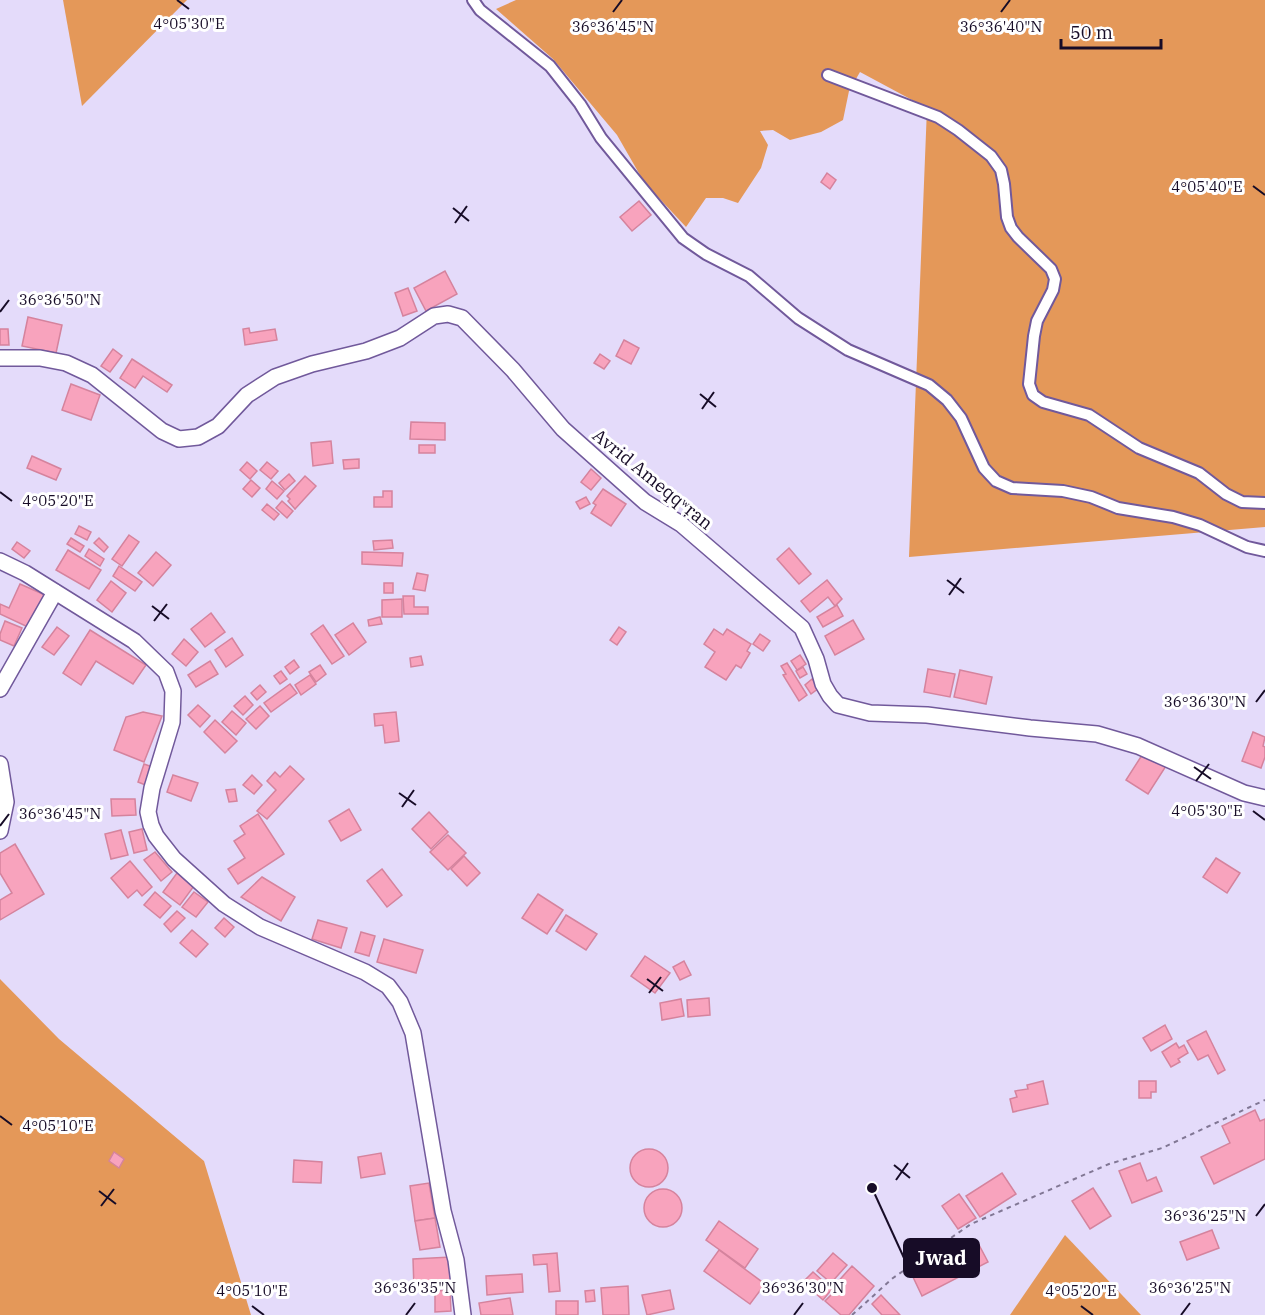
<svg xmlns="http://www.w3.org/2000/svg" width="1265" height="1315" font-family="'IBM Plex Serif',serif">
  <style>
    .forest { fill: #e49859 }
    .building { fill: #f8a3bd; stroke: #d5839d; stroke-width: 1.5 }
    .lines { fill: none; stroke-linecap: round; stroke-linejoin: round }
    .street-casing { stroke: #71599b; stroke-width: 14 }
    .secondary-casing { stroke: #71599b; stroke-width: 18 }
    .path { stroke: #817794; stroke-width: 2; stroke-dasharray: 4.5 4.5; stroke-linecap: butt }
    .street { stroke: #fff; stroke-width: 10 }
    .secondary { stroke: #fff; stroke-width: 15 }
    .ticks { fill: none; stroke: #170c27; stroke-width: 2 }
    .labels { text-anchor: middle; dominant-baseline: central; stroke-width: 6; stroke-linejoin: round; paint-order: stroke }
    .street-label { font-size: 18px; fill: #170c27; stroke: #fff }
    .ticks-label { font-size: 15px; text-anchor: middle; fill: #170c27; stroke: #fff; stroke-width: 6; stroke-linejoin: round; paint-order: stroke }
    .leader { fill: none; stroke: #170c27; stroke-width: 2 }
    .callout-dot { fill: #170c27; stroke: #fff; stroke-width: 2 }
    .callout { fill: #170c27; stroke: #170c27; stroke-width: 2 }
    .callout-label { font-size: 20px; text-anchor: middle; font-weight: bold; fill: #fff }
  </style>
  <rect width="100%" height="100%" fill="#e4dbfa"/>
  <g class="forest">
    <polygon points="63,0 187,0 82,106"/>
    <polygon points="516,0 1265,0 1265,527 909,557 927,108 860,72 849,91 843,120 821,132 790,140 773,130 760,131 768,145 761,168 738,203 723,198 706,198 686,227 644,182 617,135 553,59 496,9"/>
    <polygon points="0,979 59,1039 204,1161 251,1315 0,1315"/>
    <polygon points="1065,1235 1141,1315 1010,1315"/>
  </g>
  <g class="building">
    <polygon points="827,173 836,180 830,189 821,182"/>
    <polygon points="639,201 651,215 632,231 620,217"/>
    <polygon points="445,271 457,294 426,311 414,288"/>
    <polygon points="408,288 417,311 403,316 395,293"/>
    <polygon points="28,317 62,325 56,353 22,346"/>
    <polygon points="249,328 250,333 275,329 277,340 245,345 243,329"/>
    <polygon points="0,329 8,329 9,345 0,345"/>
    <polygon points="624,340 639,348 631,364 616,356"/>
    <polygon points="113,349 122,356 110,372 101,366"/>
    <polygon points="600,354 610,361 604,369 594,363"/>
    <polygon points="132,359 172,385 167,392 143,376 135,388 120,378"/>
    <polygon points="71,384 100,395 91,420 62,410"/>
    <polygon points="411,422 445,423 445,440 410,439"/>
    <polygon points="331,441 333,463 313,466 311,443"/>
    <rect x="419" y="445" width="16" height="8"/>
    <polygon points="32,456 61,469 56,480 27,468"/>
    <polygon points="359,459 359,468 344,469 343,460"/>
    <polygon points="247,462 257,471 250,479 240,470"/>
    <polygon points="267,462 278,471 271,479 260,470"/>
    <polygon points="591,469 601,478 591,490 581,482"/>
    <polygon points="289,474 295,481 285,490 279,483"/>
    <polygon points="305,476 316,486 295,509 288,501 290,499 287,496"/>
    <polygon points="251,480 260,488 252,497 243,489"/>
    <polygon points="272,481 284,491 277,499 266,489"/>
    <polygon points="603,489 626,504 611,526 591,513 596,505 593,503"/>
    <polygon points="383,491 392,491 392,507 374,507 374,497 383,497"/>
    <polygon points="586,497 590,504 580,509 576,502"/>
    <polygon points="282,501 293,511 287,518 276,508"/>
    <polygon points="267,504 279,514 274,520 262,510"/>
    <polygon points="79,526 91,532 87,540 75,534"/>
    <polygon points="129,535 139,542 122,566 112,559"/>
    <polygon points="71,538 84,546 80,552 67,544"/>
    <polygon points="99,538 108,547 104,552 94,543"/>
    <polygon points="392,540 393,548 374,550 373,541"/>
    <polygon points="17,542 30,551 24,558 12,549"/>
    <polygon points="789,548 811,574 799,584 777,559"/>
    <polygon points="89,549 104,559 100,566 85,556"/>
    <polygon points="68,550 101,570 89,589 56,570"/>
    <polygon points="156,552 171,565 153,586 138,573"/>
    <polygon points="362,552 403,553 402,566 362,564"/>
    <polygon points="119,566 142,582 135,591 113,576"/>
    <polygon points="417,573 428,575 425,591 413,589"/>
    <polygon points="827,580 842,599 835,606 828,597 810,612 801,601"/>
    <polygon points="111,581 126,593 112,612 97,600"/>
    <rect x="384" y="583" width="9" height="10"/>
    <polygon points="20,584 45,595 30,628 0,614 0,604 9,608"/>
    <polygon points="403,596 414,596 414,607 428,607 428,614 404,614"/>
    <polygon points="402,599 402,617 382,617 382,600"/>
    <polygon points="837,605 843,616 823,627 817,617"/>
    <polygon points="211,613 225,632 205,647 191,629"/>
    <polygon points="380,617 382,624 369,626 368,620"/>
    <polygon points="853,620 864,639 835,655 825,636"/>
    <polygon points="5,621 22,628 14,646 0,640 0,634"/>
    <polygon points="353,623 366,642 349,655 335,635"/>
    <polygon points="323,625 344,656 332,664 311,634"/>
    <polygon points="57,627 69,636 54,655 42,647"/>
    <polygon points="619,627 626,632 617,645 610,640"/>
    <polygon points="714,629 723,635 727,629 751,644 747,651 750,653 741,668 736,665 726,680 705,667 715,652 704,644"/>
    <polygon points="90,630 146,665 133,684 96,661 81,685 63,673"/>
    <polygon points="760,634 770,641 763,651 753,644"/>
    <polygon points="232,638 243,655 226,667 215,650"/>
    <polygon points="184,639 198,652 186,666 172,654"/>
    <polygon points="800,655 806,664 797,670 791,661"/>
    <polygon points="421,656 423,665 411,667 410,658"/>
    <polygon points="294,660 299,667 290,674 285,667"/>
    <polygon points="210,661 218,674 196,687 188,675"/>
    <polygon points="787,663 807,695 799,701 783,675 786,674 781,666"/>
    <polygon points="320,665 326,674 316,682 309,672"/>
    <polygon points="803,667 807,674 800,678 796,671"/>
    <polygon points="928,669 955,674 950,697 924,692"/>
    <polygon points="960,670 992,677 986,704 954,697"/>
    <polygon points="281,671 287,679 280,684 274,676"/>
    <polygon points="310,675 316,684 301,695 295,685"/>
    <polygon points="812,679 819,688 811,694 805,685"/>
    <polygon points="290,684 297,693 271,712 264,703"/>
    <polygon points="260,685 266,692 257,700 251,693"/>
    <polygon points="245,696 253,705 243,715 234,706"/>
    <polygon points="198,705 210,716 200,727 188,715"/>
    <polygon points="260,706 269,716 256,729 246,719"/>
    <polygon points="232,711 246,723 236,735 222,722"/>
    <polygon points="143,712 162,716 144,762 114,750 126,717"/>
    <polygon points="396,712 399,741 385,743 383,725 375,726 374,714"/>
    <polygon points="215,720 237,741 225,753 204,732"/>
    <polygon points="1253,732 1265,737 1263,746 1265,747 1265,757 1261,768 1242,761"/>
    <polygon points="1144,752 1166,766 1148,794 1126,780"/>
    <polygon points="144,764 155,768 148,786 138,782"/>
    <polygon points="290,766 304,779 267,819 257,811 276,790 267,781 275,772 280,777"/>
    <polygon points="173,775 198,783 191,801 167,792"/>
    <polygon points="252,775 262,785 254,794 243,785"/>
    <polygon points="235,789 237,801 229,802 226,790"/>
    <polygon points="111,799 135,799 136,815 112,816"/>
    <polygon points="349,809 361,830 341,841 329,821"/>
    <polygon points="429,812 448,832 431,849 412,829"/>
    <polygon points="258,814 284,854 238,884 228,869 245,858 234,841 245,834 240,826"/>
    <polygon points="142,829 147,850 134,853 129,832"/>
    <polygon points="121,830 128,855 111,859 105,834"/>
    <polygon points="448,835 466,853 448,870 430,852"/>
    <polygon points="15,844 44,894 0,920 0,900 12,893 0,873 0,853"/>
    <polygon points="155,852 172,872 161,881 144,860"/>
    <polygon points="464,856 480,873 467,886 451,869"/>
    <polygon points="1216,858 1240,873 1227,893 1203,877"/>
    <polygon points="130,861 152,887 142,896 137,890 128,898 111,878"/>
    <polygon points="382,869 402,895 387,907 367,881"/>
    <polygon points="177,873 194,886 180,905 163,892"/>
    <polygon points="262,877 295,897 281,921 241,897"/>
    <polygon points="155,892 171,906 160,918 144,905"/>
    <polygon points="194,892 208,902 196,917 182,907"/>
    <polygon points="538,894 563,910 547,934 522,918"/>
    <polygon points="177,911 185,918 171,932 164,924"/>
    <polygon points="566,915 597,934 586,950 556,931"/>
    <polygon points="224,918 234,927 225,937 215,928"/>
    <polygon points="318,920 347,928 341,948 312,939"/>
    <polygon points="192,930 208,944 196,957 180,943"/>
    <polygon points="361,932 375,936 369,956 355,952"/>
    <polygon points="384,939 423,950 416,973 377,962"/>
    <polygon points="645,956 670,973 655,993 631,976"/>
    <polygon points="684,961 691,975 680,980 673,967"/>
    <polygon points="709,998 710,1015 688,1017 687,1000"/>
    <polygon points="681,999 684,1016 662,1020 660,1003"/>
    <polygon points="1165,1025 1172,1039 1151,1051 1143,1038"/>
    <polygon points="1206,1031 1225,1070 1218,1074 1208,1055 1198,1060 1187,1041"/>
    <polygon points="1176,1043 1179,1048 1184,1045 1188,1053 1178,1059 1180,1062 1171,1067 1162,1052"/>
    <polygon points="1043,1081 1048,1104 1013,1112 1010,1099 1017,1097 1015,1091 1028,1089 1027,1085"/>
    <polygon points="1139,1081 1156,1081 1156,1092 1151,1092 1151,1098 1139,1098"/>
    <polygon points="1255,1110 1260,1121 1265,1119 1265,1159 1214,1184 1201,1157 1230,1143 1222,1126"/>
    <circle cx="649" cy="1168" r="19"/>
    <polygon points="114,1152 124,1159 119,1168 109,1161"/>
    <polygon points="381,1153 385,1174 361,1178 358,1157"/>
    <polygon points="294,1160 322,1162 321,1183 293,1182"/>
    <polygon points="1140,1163 1147,1181 1156,1177 1162,1191 1132,1203 1119,1171"/>
    <polygon points="1002,1173 1016,1194 980,1217 966,1196"/>
    <polygon points="429,1183 435,1218 415,1221 410,1186"/>
    <polygon points="1093,1188 1111,1216 1090,1229 1072,1201"/>
    <circle cx="663" cy="1208" r="19"/>
    <polygon points="959,1194 976,1218 958,1229 942,1206"/>
    <polygon points="435,1218 440,1247 420,1250 415,1221"/>
    <polygon points="719,1221 758,1249 745,1268 706,1240"/>
    <polygon points="1212,1230 1219,1248 1187,1260 1180,1242"/>
    <polygon points="978,1243 988,1262 922,1296 913,1277"/>
    <polygon points="719,1250 765,1284 750,1304 704,1271"/>
    <polygon points="557,1253 560,1291 549,1292 547,1264 534,1265 533,1255"/>
    <polygon points="833,1253 847,1265 831,1283 817,1271"/>
    <polygon points="451,1257 452,1287 414,1289 413,1259"/>
    <polygon points="852,1266 874,1286 849,1315 841,1315 825,1301 837,1289 834,1286"/>
    <polygon points="813,1272 832,1289 823,1300 803,1282"/>
    <polygon points="522,1274 523,1292 487,1295 486,1276"/>
    <polygon points="628,1286 629,1315 603,1315 601,1288"/>
    <polygon points="450,1290 451,1311 435,1312 435,1291"/>
    <polygon points="594,1290 595,1301 586,1302 585,1291"/>
    <polygon points="670,1290 674,1309 647,1315 642,1295"/>
    <polygon points="881,1295 900,1315 882,1315 872,1304"/>
    <polygon points="510,1298 513,1315 481,1315 479,1303"/>
    <rect x="556" y="1301" width="22" height="14"/>
  </g>
  <g class="lines">
    <g class="street-casing">
      <g id="street">
        <polyline points="473,0 480,10 550,66 580,104 601,138 683,238 706,254 749,276 798,318 848,350 929,385 947,400 961,418 984,468 996,481 1012,488 1063,491 1091,497 1118,508 1173,517 1200,525 1247,547 1265,551"/>
        <polyline points="828,75 938,117 958,130 991,156 1001,170 1004,184 1007,217 1011,228 1018,237 1051,269 1055,279 1053,290 1037,321 1034,336 1029,384 1033,395 1043,402 1089,415 1139,448 1199,473 1226,494 1242,502 1265,503"/>
      </g>
    </g>
    <g class="secondary-casing">
      <g id="secondary">
        <polyline points="0,358 40,358 66,363 92,375 162,431 179,439 198,437 218,426 247,395 275,377 312,364 366,351 400,338 434,316 448,314 462,318 513,370 563,429 645,502 681,524 802,628 816,659 823,684 830,696 838,705 870,713 927,715 1030,728 1097,734 1138,746 1244,793 1265,798"/>
        <polyline points="0,561 25,573 134,641 166,672 173,691 172,722 152,788 148,812 151,825 156,836 174,859 224,904 260,927 365,972 388,986 400,1002 413,1033 443,1211 456,1260 463,1315"/>
        <polyline points="0,689 55,592"/>
        <polyline points="0,764 6,802 0,831"/>
      </g>
    </g>
    <polyline class="path" points="852,1315 893,1278 971,1224 1109,1164 1162,1148 1265,1100"/>
    <use href="#street" class="street"/>
    <use href="#secondary" class="secondary"/>
  </g>
  <path class="ticks" d="M177 0 189 9M613 12 622 0M1001 12 1010 0M1253 186 1265 195M453 208 469 221M455 223 467 206M0 312 9 300M700 394 716 407M702 409 714 392M0 492 12 501M947 580 964 593M949 595 961 578M152 606 169 619M154 621 167 604M1256 702 1265 690M1194 767 1211 779M1196 781 1209 764M399 793 416 805M402 807 414 790M1253 811 1265 820M0 826 9 814M647 979 663 991M649 993 661 977M0 1116 12 1125M894 1165 910 1178M896 1180 908 1163M99 1191 116 1204M101 1206 114 1189M1256 1216 1265 1204M252 1306 264 1315M1081 1306 1093 1315M406 1315 415 1303M794 1315 803 1303M1181 1315 1190 1303"/>
  <g class="labels">
    <g class="street-label">
      <text transform="translate(653 479) rotate(39)">Avrid Ameqqʷṛan</text>
    </g>
  </g>
  <g class="ticks-label">
    <text x="189" y="29">4°05'30"E</text>
    <text x="613" y="32">36°36'45"N</text>
    <text x="1001" y="32">36°36'40"N</text>
    <text x="1207" y="192">4°05'40"E</text>
    <text x="60" y="305">36°36'50"N</text>
    <text x="58" y="506">4°05'20"E</text>
    <text x="1205" y="707">36°36'30"N</text>
    <text x="1207" y="816">4°05'30"E</text>
    <text x="60" y="819">36°36'45"N</text>
    <text x="58" y="1131">4°05'10"E</text>
    <text x="1205" y="1221">36°36'25"N</text>
    <text x="415" y="1293">36°36'35"N</text>
    <text x="803" y="1293">36°36'30"N</text>
    <text x="1190" y="1293">36°36'25"N</text>
    <text x="252" y="1296">4°05'10"E</text>
    <text x="1081" y="1296">4°05'20"E</text>
  </g>
  <path class="leader" d="M872 1188L904 1258"/>
  <circle class="callout-dot" cx="872" cy="1188" r="6"/>
  <rect class="callout" x="904" y="1239" width="75" height="38" rx="6"/>
  <g class="callout-label">
    <text x="941" y="1265">Jwad</text>
  </g>
  <path d="M1061 39v9h100v-9" fill="none" stroke="#170c27" stroke-width="3"/>
  <text x="1070" y="39" font-size="18" fill="#170c27" stroke="#ffffff" stroke-width="4.5" paint-order="stroke">50 m</text>
</svg>
